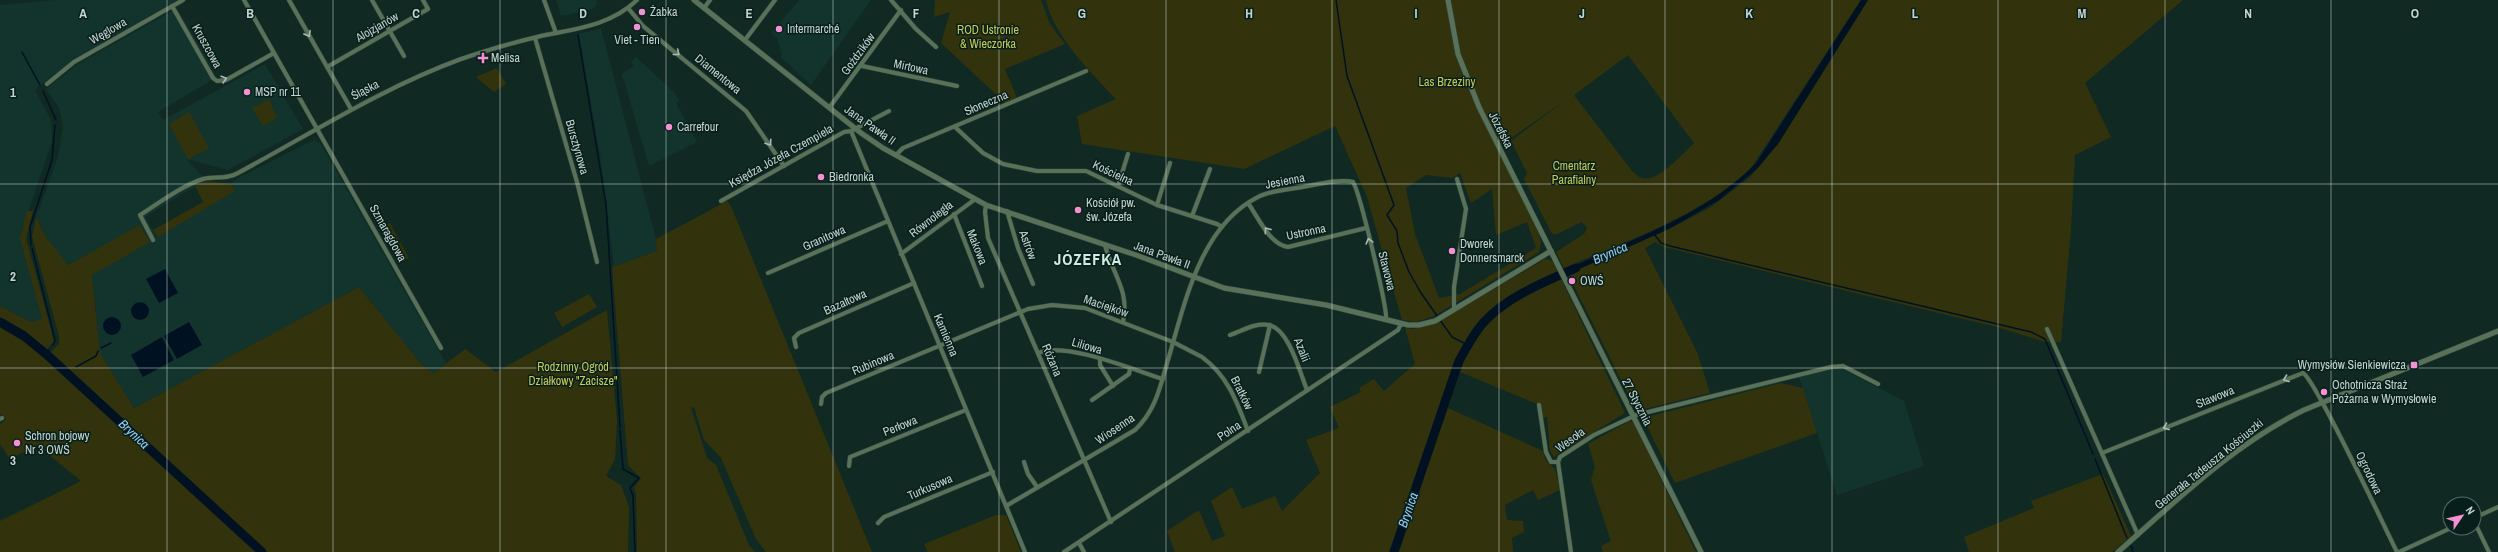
<svg xmlns="http://www.w3.org/2000/svg" width="2498" height="552" font-family="'Archivo Narrow',sans-serif">
  <style>
    .built { fill: #12342d }
    .green { fill: #32330c; fill-rule: evenodd }
    .water { fill: #001222 }
    .lines { fill: none; stroke-linecap: round; stroke-linejoin: round }
    .stream { stroke: #001222; stroke-width: 1.5 }
    .river { stroke: #001222; stroke-width: 9 }
    .minor-casing { stroke: #2e453f; stroke-width: 5 }
    .tertiary-casing { stroke: #2e453f; stroke-width: 6 }
    .minor { stroke: #597158; stroke-width: 4 }
    .tertiary { stroke: #597158; stroke-width: 5 }
    .oneway { stroke: #acbcb3 }
    .grid { fill: none; stroke: #c7d5d1; stroke-width: 1; stroke-opacity: 0.55 }
    .poi-dot { fill: #f591d2; stroke: #071f1a; stroke-width: 1.5 }
    .labels { text-anchor: middle; dominant-baseline: central; stroke-width: 3; stroke-linejoin: round; paint-order: stroke }
    .poi-label { font-size: 12px; fill: #c7d5d1; stroke: #071f1a; text-anchor: start }
    .street-label { font-size: 12px; fill: #c7d5d1; stroke: #071f1a }
    .park-label { font-size: 12px; fill: #cacd59; stroke: #071f1a }
    .water-label { font-size: 13px; font-style: italic; fill: #98cffa; stroke: #071f1a }
    .district-label { font-size: 16px; font-weight: bold; letter-spacing: 1px; fill: #cfece3; stroke: #071f1a }
    .grid-label { font-size: 13px; text-anchor: middle; font-weight: bold; fill: #c7d5d1; stroke: #071f1a; stroke-width: 3; stroke-linejoin: round; paint-order: stroke }
  </style>
  <rect width="100%" height="100%" fill="#112923"/>
  <g class="built">
    <polygon points="56,0 177,0 75,58 35,90 51,120 52,130 52,142 21,233 42,319 31,322 0,306 0,5"/>
    <polygon points="556,0 596,0 597,3 593,9 561,16"/>
    <polygon points="799,0 871,0 811,85 781,57 782,54 777,38 771,33"/>
    <polygon points="177,8 217,77 158,112 163,120 265,64 303,129 228,170 186,159 207,181 184,193 145,217 157,237 234,191 231,184 240,177 314,140 321,144 446,363 434,373 422,365 359,287 134,408 100,353 92,275 150,241 140,226 68,265 46,237 36,217 58,157 63,127 59,108 46,89 78,64"/>
    <polygon points="601,28 656,239 658,251 614,266 600,155 579,34"/>
    <polygon points="636,57 676,94 679,101 676,103 697,142 649,166 622,74 634,66 631,62"/>
    <polygon points="1840,368 1904,401 1924,466 1837,495 1799,377"/>
  </g>
  <g class="green">
    <polygon points="935,0 1041,0 1050,24 1065,44 1005,69 1017,98 1005,103 941,43 950,12 934,17"/>
    <path d="M1046 0H1861L1751 168C1699 217 1628 240 1564 268L1556 252 1584 234 1587 228 1582 222 1557 234H1552L1524 179 1527 173 1511 141 1566 100 1498 147 1538 230 1541 242 1539 252 1434 316 1416 322 1402 320 1367 197 1335 126 1244 169 1082 144 1077 116 1116 99C1091 73 1053 35 1046 0ZM1628 55 1694 143C1683 153 1658 183 1642 178 1638 177 1635 173 1632 171L1574 95ZM1460 173 1471 203 1492 189 1496 235 1527 222 1536 248 1460 294 1439 298 1415 234 1406 188 1426 175 1452 178Z"/>
    <polygon points="1868,0 2183,0 2085,83 2111,137 2075,155 2071,230 2061,342 2045,342 1997,327 1664,247 1655,242 1645,248 1697,352 1710,393 1640,410 1635,408 1568,274 1681,223 1711,207 1749,178 1780,141"/>
    <polygon points="497,68 506,84 494,92 476,77"/>
    <polygon points="269,99 277,118 263,126 252,108"/>
    <polygon points="189,112 209,148 188,159 169,124"/>
    <polygon points="207,181 231,184 235,191 158,237 153,230 203,202 195,186"/>
    <polygon points="727,201 731,206 872,552 766,552 756,539 721,458 704,440 694,407 691,408 707,458 716,465 749,545 755,552 637,552 636,494 634,487 641,479 628,465 612,267 657,251 656,239"/>
    <polygon points="27,211 33,211 26,238 54,341 47,349 0,319 0,306 31,322 42,319 20,238"/>
    <polygon points="36,217 46,237 68,265 140,225 150,242 92,275 100,353 134,408 359,287 422,365 434,373 465,349 496,372 607,310 617,421 615,459 606,476 621,485 629,507 628,552 267,552 51,352 59,344 59,336 32,237"/>
    <polygon points="390,223 409,258 400,263 381,228"/>
    <polygon points="1545,259 1551,260 1554,264 1625,413 1554,457 1550,451 1547,417 1539,419 1537,404 1460,372 1448,408 1543,451 1546,461 1555,469 1560,490 1538,500 1533,490 1505,505 1507,520 1523,521 1524,532 1512,538 1513,552 1175,552 1167,531 1199,510 1212,541 1225,536 1211,501 1232,487 1242,509 1275,496 1282,511 1320,473 1306,440 1339,428 1330,407 1361,392 1359,388 1374,379 1384,391 1415,364 1405,328 1413,329 1434,324"/>
    <polygon points="589,294 597,307 562,327 554,313"/>
    <polygon points="0,327 29,344 258,552 0,552 0,521 81,481 37,445 10,459 0,444 0,424 6,419 2,414 0,415"/>
    <polygon points="1781,383 1803,388 1817,433 1675,483 1643,418"/>
    <polygon points="1630,421 1633,422 1696,552 1603,552 1601,546 1611,541 1591,480 1595,467 1588,444"/>
    <polygon points="2103,474 2131,536 2112,552 1969,552 1964,537 2034,508 2031,501"/>
    <polygon points="996,515 1006,515 1021,552 928,552 924,544"/>
  </g>
  <g class="water">
    <path d="M1861 0H1868L1778 144 1757 169 1719 200 1669 229 1568 274 1565 270C1631 239 1705 216 1756 163Z"/>
    <polygon points="165,269 178,293 159,303 146,279"/>
    <circle cx="140" cy="311" r="9"/>
    <circle cx="112" cy="326" r="9"/>
    <polygon points="189,322 202,345 177,359 164,336"/>
    <polygon points="162,337 174,360 143,377 131,355"/>
  </g>
  <g class="lines">
    <g class="stream">
      <polyline points="1336,0 1347,76 1394,205 1387,215 1397,231 1398,243 1409,272 1421,293 1452,337 1468,345"/>
      <polyline points="578,35 606,204 620,427"/>
      <polyline points="22,52 40,85"/>
      <polyline points="43,91 56,120"/>
      <polyline points="1654,234 1661,243 1670,246 2031,332 2045,339 2093,454"/>
      <polyline points="31,245 30,227 52,160 55,125"/>
      <polyline points="32,248 53,332 55,341 53,345"/>
      <polyline points="101,348 111,343"/>
      <polyline points="46,354 49,350"/>
      <polyline points="76,367 96,356 98,351"/>
      <polyline points="69,374 71,372"/>
      <polyline points="620,430 623,469 639,478 630,488 633,496 635,552"/>
      <polyline points="2095,459 2127,538"/>
      <polyline points="2131,546 2133,552"/>
    </g>
    <g class="river">
      <polyline points="0,322 24,336 46,354 262,552"/>
      <path d="M1394 552 1459 361C1466 348 1474 333 1484 322 1508 296 1545 282 1576 268"/>
    </g>
    <g class="minor-casing">
      <g id="minor">
        <polyline points="244,0 441,348"/>
        <polyline points="289,0 351,109"/>
        <polyline points="372,0 404,56"/>
        <polyline points="544,0 556,33"/>
        <polyline points="891,0 916,29 936,47"/>
        <polyline points="172,6 213,78 217,81 226,80 274,53"/>
        <polyline points="628,8 643,26 746,111 784,166"/>
        <polyline points="704,8 710,0"/>
        <polyline points="535,38 577,182 597,262"/>
        <polyline points="745,40 775,0"/>
        <polyline points="862,66 957,86"/>
        <polyline points="327,67 428,9 423,0"/>
        <polyline points="47,84 74,62 183,0"/>
        <polyline points="829,108 901,10"/>
        <polyline points="889,111 851,131 1025,552"/>
        <polyline points="955,127 983,153 1003,164 1037,171 1086,171 1157,205 1217,224 1222,227"/>
        <polyline points="896,155 903,148 1086,71"/>
        <polyline points="1118,186 1128,154"/>
        <polyline points="721,201 844,132 851,131"/>
        <path d="M1248 203C1258 217 1270 245 1288 247L1366 228"/>
        <polyline points="986,205 985,212 988,238 1111,522"/>
        <polyline points="1157,205 1170,163"/>
        <polyline points="1007,211 1018,248 1033,284"/>
        <polyline points="954,214 982,286"/>
        <polyline points="1192,216 1210,169"/>
        <path d="M153 240 140 215C159 203 181 186 203 179 215 176 226 180 238 173 312 133 382 88 461 59 485 51 511 43 537 37 572 29 609 27 637 0"/>
        <path d="M1105 245C1112 274 1130 290 1123 322"/>
        <polyline points="901,254 974,200"/>
        <polyline points="768,273 888,221"/>
        <polyline points="1454,309 1454,287 1466,209 1457,179"/>
        <polyline points="2047,329 2138,535"/>
        <path d="M1230 335C1242 331 1256 322 1269 325 1289 329 1300 373 1307 390"/>
        <polyline points="796,347 794,338 799,333 914,283"/>
        <path d="M1038 353C1065 341 1134 370 1163 379"/>
        <polyline points="1100,360 1100,365 1113,386"/>
        <polyline points="1259,372 1270,325"/>
        <polyline points="1092,400 1129,374 1130,369"/>
        <path d="M821 404 822 397 826 393 1028 309 1052 305 1085 308 1173 342 1202 357C1228 376 1237 402 1248 431"/>
        <polyline points="1539,405 1546,452 1551,462 1558,462"/>
        <polyline points="0,419 2,418"/>
        <path d="M2102 453 2303 373C2315 379 2385 528 2397 552"/>
        <polyline points="1024,462 1028,474 1037,487"/>
        <polyline points="849,466 850,457 966,410"/>
        <path d="M1006 506 1135 430C1156 410 1160 387 1168 360 1185 303 1200 226 1258 197 1269 191 1284 190 1296 188 1311 186 1340 178 1353 182 1360 193 1388 310 1386 320"/>
        <polyline points="2474,518 2498,507"/>
        <polyline points="2474,521 2489,552"/>
        <polyline points="878,523 884,517 993,472"/>
        <polyline points="1079,543 1084,552"/>
        <polyline points="1064,552 1398,330 1401,324"/>
        <polyline points="1571,552 1558,462 1560,457 1594,435 1636,415 1831,367 1843,366 1878,384"/>
        <polyline points="2399,552 2451,528"/>
      </g>
    </g>
    <g class="tertiary-casing">
      <g id="tertiary">
        <polyline points="694,0 861,133 883,148 986,205 1136,255 1224,288 1326,305 1408,325 1419,325 1435,321 1551,251"/>
        <polyline points="1448,0 1458,54 1479,107 1701,552"/>
        <path d="M2118 552C2176 501 2234 444 2304 410L2498 331"/>
      </g>
    </g>
    <use href="#minor" class="minor"/>
    <use href="#tertiary" class="tertiary"/>
  </g>
  <defs><path id="oneway-chevron" d="M-2-3.5L2.5 0L-2 3.5" fill="none" stroke-width="1.6" stroke-linecap="round" stroke-linejoin="round"/></defs>
  <g class="oneway">
    <use href="#oneway-chevron" transform="translate(308 34) rotate(61)"/>
    <use href="#oneway-chevron" transform="translate(677 53) rotate(39)"/>
    <use href="#oneway-chevron" transform="translate(224 79) rotate(-16)"/>
    <use href="#oneway-chevron" transform="translate(769 143) rotate(56)"/>
    <use href="#oneway-chevron" transform="translate(1267 230) rotate(-126)"/>
    <use href="#oneway-chevron" transform="translate(1369 241) rotate(-105)"/>
    <use href="#oneway-chevron" transform="translate(2286 379) rotate(159)"/>
    <use href="#oneway-chevron" transform="translate(2166 427) rotate(158)"/>
  </g>
  <path class="grid" d="M167 0V552M333 0V552M500 0V552M666 0V552M833 0V552M999 0V552M1166 0V552M1332 0V552M1499 0V552M1665 0V552M1832 0V552M1998 0V552M2165 0V552M2331 0V552M0 184H2498M0 368H2498"/>
  <g class="poi-dot">
    <circle cx="642" cy="12" r="4"/>
    <circle cx="637" cy="27" r="4"/>
    <circle cx="779" cy="29" r="4"/>
    <path d="M481 52h4v4h4v4h-4v4h-4v-4h-4v-4h4z"/>
    <circle cx="247" cy="92" r="4"/>
    <circle cx="669" cy="127" r="4"/>
    <circle cx="821" cy="177" r="4"/>
    <circle cx="1078" cy="210" r="4"/>
    <circle cx="1452" cy="251" r="4"/>
    <circle cx="1572" cy="281" r="4"/>
    <rect x="2410" y="361" width="8" height="8" rx="2"/>
    <circle cx="2324" cy="392" r="4"/>
    <circle cx="17" cy="443" r="4"/>
  </g>
  <g class="labels">
    <g class="poi-label">
      <text x="650" y="12">Żabka</text>
      <text x="787" y="29">Intermarché</text>
      <text x="637" y="40" text-anchor="middle">Viet - Tien</text>
      <text x="491" y="58">Melisa</text>
      <text x="255" y="92">MSP nr 11</text>
      <text x="677" y="127">Carrefour</text>
      <text x="829" y="177">Biedronka</text>
      <text x="1086" y="203">Kościół pw.<tspan x="1086" dy="14">św. Józefa</tspan></text>
      <text x="1460" y="244">Dworek<tspan x="1460" dy="14">Donnersmarck</tspan></text>
      <text x="1580" y="281">OWŚ</text>
      <text x="2406" y="365" text-anchor="end">Wymysłów Sienkiewicza</text>
      <text x="2332" y="385">Ochotnicza Straż<tspan x="2332" dy="14">Pożarna w Wymysłowie</tspan></text>
      <text x="25" y="436">Schron bojowy<tspan x="25" dy="14">Nr 3 OWŚ</tspan></text>
    </g>
    <g class="street-label">
      <text transform="translate(377 27) rotate(-30)">Alojzjanów</text>
      <text transform="translate(108 31) rotate(-30)">Węglowa</text>
      <text transform="translate(207 46) rotate(61)">Kruszcowa</text>
      <text transform="translate(858 54) rotate(-54)">Goździków</text>
      <text transform="translate(911 67) rotate(12)">Mirtowa</text>
      <text transform="translate(718 74) rotate(39)">Diamentowa</text>
      <text transform="translate(365 90) rotate(-27)">Śląska</text>
      <text transform="translate(986 103) rotate(-23)">Słoneczna</text>
      <text transform="translate(870 125) rotate(35)">Jana Pawła II</text>
      <text transform="translate(1501 130) rotate(63)">Józefska</text>
      <text transform="translate(577 147) rotate(74)">Bursztynowa</text>
      <text transform="translate(781 156) rotate(-29)">Księdza Józefa Czempiela</text>
      <text transform="translate(1113 173) rotate(25)">Kościelna</text>
      <text transform="translate(1285 181) rotate(-11)">Jesienna</text>
      <text transform="translate(931 219) rotate(-38)">Równoległa</text>
      <text transform="translate(1306 232) rotate(-12)">Ustronna</text>
      <text transform="translate(388 233) rotate(61)">Szmaragdowa</text>
      <text transform="translate(824 238) rotate(-24)">Granitowa</text>
      <text transform="translate(1028 245) rotate(70)">Astrów</text>
      <text transform="translate(977 247) rotate(68)">Makowa</text>
      <text transform="translate(1162 255) rotate(20)">Jana Pawła II</text>
      <text transform="translate(1387 271) rotate(76)">Stawowa</text>
      <text transform="translate(845 302) rotate(-24)">Bazaltowa</text>
      <text transform="translate(1106 306) rotate(19)">Maciejków</text>
      <text transform="translate(946 335) rotate(67)">Kamienna</text>
      <text transform="translate(1087 346) rotate(16)">Liliowa</text>
      <text transform="translate(1302 350) rotate(68)">Azalii</text>
      <text transform="translate(1052 360) rotate(67)">Różana</text>
      <text transform="translate(873 363) rotate(-23)">Rubinowa</text>
      <text transform="translate(1242 393) rotate(64)">Bratków</text>
      <text transform="translate(2215 397) rotate(-22)">Stawowa</text>
      <text transform="translate(1637 402) rotate(63)">27 Stycznia</text>
      <text transform="translate(900 426) rotate(-22)">Perłowa</text>
      <text transform="translate(1115 429) rotate(-34)">Wiosenna</text>
      <text transform="translate(1229 431) rotate(-34)">Polna</text>
      <text transform="translate(1570 440) rotate(-36)">Wesoła</text>
      <text transform="translate(2209 464) rotate(-39)">Generała Tadeusza Kościuszki</text>
      <text transform="translate(2369 473) rotate(64)">Ogrodowa</text>
      <text transform="translate(930 487) rotate(-23)">Turkusowa</text>
    </g>
    <g class="park-label">
      <text x="988" y="30">ROD Ustronie<tspan x="988" dy="14">&amp; Wieczorka</tspan></text>
      <text x="1447" y="82">Las Brzeziny</text>
      <text x="1574" y="166">Cmentarz<tspan x="1574" dy="14">Parafialny</tspan></text>
      <text x="573" y="367">Rodzinny Ogród<tspan x="573" dy="14">Działkowy "Zacisze"</tspan></text>
    </g>
    <g class="water-label">
      <text transform="translate(1610 253) rotate(-24)">Brynica</text>
      <text transform="translate(134 434) rotate(43)">Brynica</text>
      <text transform="translate(1408 510) rotate(-71)">Brynica</text>
    </g>
    <g class="district-label">
      <text x="1088" y="259">JÓZEFKA</text>
    </g>
  </g>
  <g class="grid-label">
    <text x="83" y="18">A</text>
    <text x="250" y="18">B</text>
    <text x="416" y="18">C</text>
    <text x="583" y="18">D</text>
    <text x="749" y="18">E</text>
    <text x="916" y="18">F</text>
    <text x="1082" y="18">G</text>
    <text x="1249" y="18">H</text>
    <text x="1416" y="18">I</text>
    <text x="1582" y="18">J</text>
    <text x="1749" y="18">K</text>
    <text x="1915" y="18">L</text>
    <text x="2082" y="18">M</text>
    <text x="2248" y="18">N</text>
    <text x="2415" y="18">O</text>
    <text x="13" y="97">1</text>
    <text x="13" y="281">2</text>
    <text x="13" y="465">3</text>
  </g>
  <g transform="translate(2462 516) rotate(56)"><circle r="19" fill="#071f1a" stroke="#546863"/>
  <path d="M0-3L7 15L0 10L-7 15Z" fill="#f591d2"/>
  <text y="-6" font-size="11" font-weight="bold" text-anchor="middle" fill="#c7d5d1">N</text>
  </g>
</svg>
